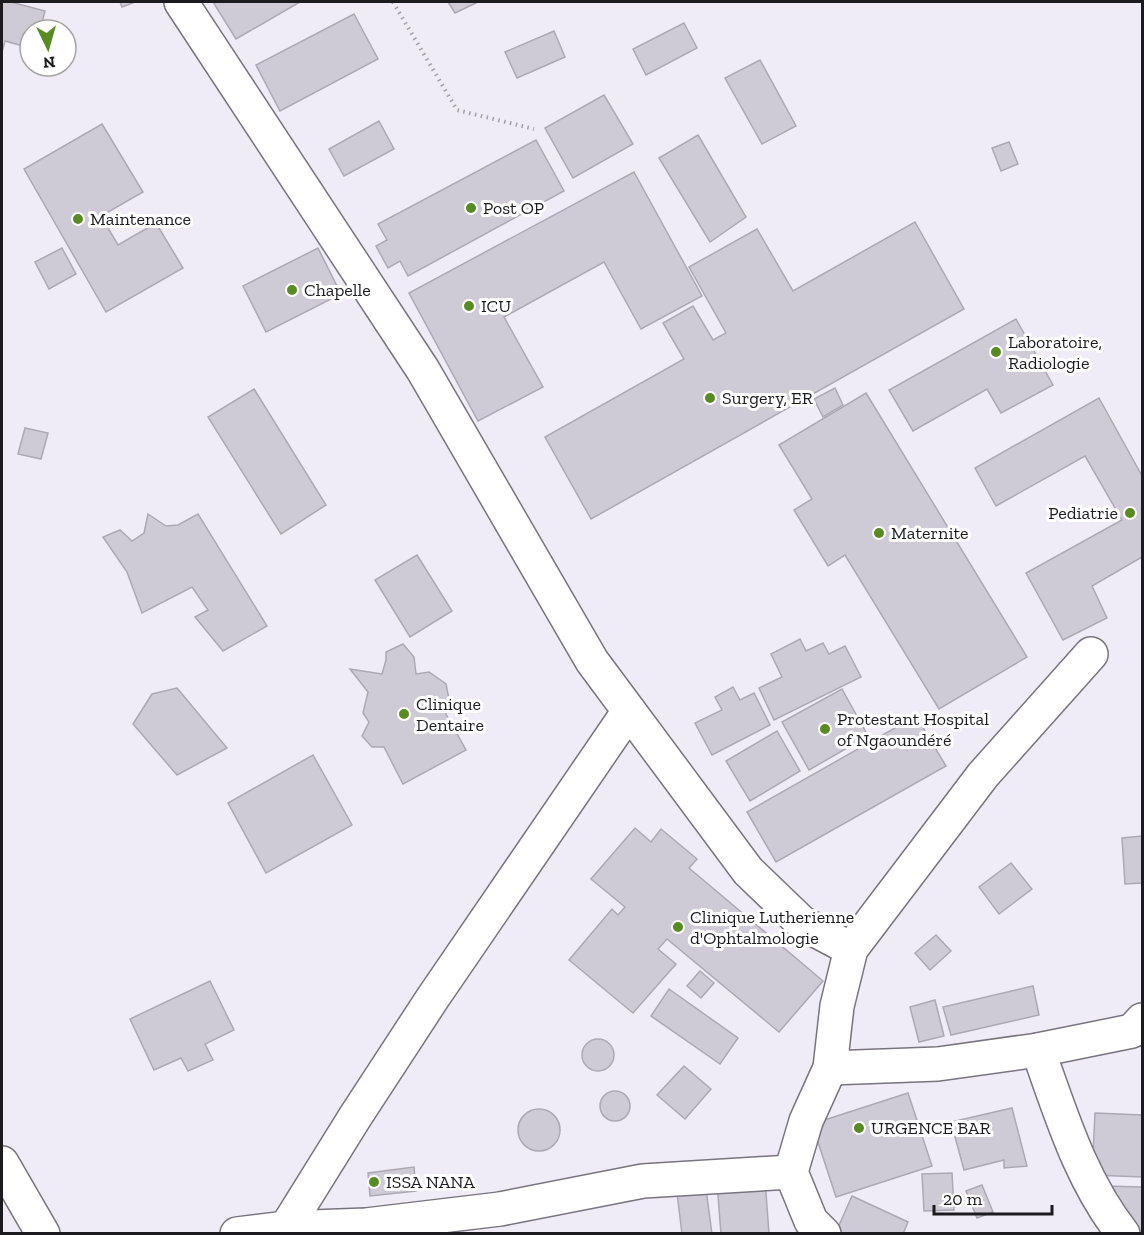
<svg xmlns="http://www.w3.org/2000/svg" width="1144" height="1235" font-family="'Zilla Slab',serif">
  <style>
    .building { fill: #cecbd7; stroke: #aca9b4; stroke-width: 1.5 }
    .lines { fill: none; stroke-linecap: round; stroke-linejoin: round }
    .minor-casing { stroke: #78747f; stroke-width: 36 }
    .path { stroke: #a3a0a9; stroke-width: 4; stroke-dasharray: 1.5 4.5; stroke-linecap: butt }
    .minor { stroke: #fff; stroke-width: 33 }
    .poi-dot { fill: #588b22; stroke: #fff; stroke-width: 2 }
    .labels { text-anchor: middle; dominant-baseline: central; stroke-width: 6; stroke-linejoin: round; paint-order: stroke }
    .poi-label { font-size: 18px; fill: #1c1b1f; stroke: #fff; text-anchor: start }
  </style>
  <rect width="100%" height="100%" fill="#efebf7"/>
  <g class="building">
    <polygon points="2,2 11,2 45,11 40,30 30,30 30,48 5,41 2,52"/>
    <polygon points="120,2 135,2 122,7"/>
    <polygon points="213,2 300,2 236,39"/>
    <polygon points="448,2 478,2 455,13"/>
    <polygon points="354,14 378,59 280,111 256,65"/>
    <polygon points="684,23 697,48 646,75 633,49"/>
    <polygon points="554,31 565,57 517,78 505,52"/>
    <polygon points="760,60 796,126 762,144 725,78"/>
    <polygon points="604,95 633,144 573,178 545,128"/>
    <polygon points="379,121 394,149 344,176 329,149"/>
    <polygon points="102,124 143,192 101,216 118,245 156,223 183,268 106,312 24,169"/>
    <polygon points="698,135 746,217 710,242 659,158"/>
    <polygon points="536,140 564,191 408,276 400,261 388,268 376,246 387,240 378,224"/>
    <polygon points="1009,142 1018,164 1001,171 992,148"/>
    <polygon points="634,172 702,296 641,329 604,262 504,317 543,387 478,421 409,293"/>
    <polygon points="915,222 964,309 591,519 545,437 684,359 663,323 693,306 713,340 726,333 689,267 757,229 793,291"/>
    <polygon points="62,248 76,274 49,289 35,262"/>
    <polygon points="318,248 341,294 266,332 243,286"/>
    <polygon points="1016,319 1053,385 1001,413 987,389 913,431 889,390"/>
    <polygon points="835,388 843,405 823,417 814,399"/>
    <polygon points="254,389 326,505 281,534 208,417"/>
    <polygon points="866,393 1027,657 939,709 845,555 828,566 794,510 812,499 779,445"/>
    <polygon points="1099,398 1142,476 1142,557 1092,586 1107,618 1063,640 1026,573 1122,520 1085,456 996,506 975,468"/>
    <polygon points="25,428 48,433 41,459 18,454"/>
    <polygon points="148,514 166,526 178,525 198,514 267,626 223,651 195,617 208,610 192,587 142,613 127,572 103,537 120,530 132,541 144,533"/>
    <polygon points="417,555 452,611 410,637 375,580"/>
    <polygon points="800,639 806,651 823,643 829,654 845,646 861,677 774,720 759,688 782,677 771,654"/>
    <polygon points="403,644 414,657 416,674 429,672 446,684 449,699 446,714 466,750 403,784 384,747 372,747 362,736 369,722 363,713 368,692 350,669 382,674 386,660 386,652"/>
    <polygon points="733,687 740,700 754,693 770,725 712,755 695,723 722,710 715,697"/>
    <polygon points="177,688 227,748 177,775 133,724 152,694"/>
    <polygon points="842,689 868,736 809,770 782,722"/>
    <polygon points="916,716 946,766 776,862 747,812"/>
    <polygon points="777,731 800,771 750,801 726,761"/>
    <polygon points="313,755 352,825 266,873 228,803"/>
    <polygon points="635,828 651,842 661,829 697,859 689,868 823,981 779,1032 667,939 658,949 676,964 633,1013 569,960 612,909 618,915 625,907 591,879"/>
    <polygon points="1142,836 1142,883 1125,884 1122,838"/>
    <polygon points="1011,863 1032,889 999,914 979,887"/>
    <polygon points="936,935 951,951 930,970 915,953"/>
    <polygon points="700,971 714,983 701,998 687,986"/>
    <polygon points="210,981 234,1030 205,1044 213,1060 188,1071 181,1058 154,1070 130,1019"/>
    <polygon points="1033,986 1039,1015 951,1035 943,1007"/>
    <polygon points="669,989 738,1038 720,1064 651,1016"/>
    <polygon points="935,1000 944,1036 919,1042 910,1007"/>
    <circle cx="598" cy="1055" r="16"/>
    <polygon points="684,1066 711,1089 685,1119 657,1095"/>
    <circle cx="615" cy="1106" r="15"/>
    <polygon points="908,1093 932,1166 836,1197 812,1124"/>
    <polygon points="1012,1108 1027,1166 1004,1168 1004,1160 964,1170 951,1122"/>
    <circle cx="539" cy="1130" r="21"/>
    <polygon points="1095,1113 1142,1115 1142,1177 1092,1175"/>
    <polygon points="414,1167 416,1191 370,1196 368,1173"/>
    <polygon points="952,1173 954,1210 924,1211 922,1174"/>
    <polygon points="765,1179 769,1234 721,1234 717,1183"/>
    <polygon points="982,1185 993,1212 977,1218 966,1191"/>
    <polygon points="1105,1186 1142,1187 1142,1234 1136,1234"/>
    <polygon points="706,1189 712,1234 682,1234 677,1193"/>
    <polygon points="852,1196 908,1222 903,1234 845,1234 837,1230"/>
  </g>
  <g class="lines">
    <g class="minor-casing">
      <g id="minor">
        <polyline points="181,2 423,370 592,661 748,871 802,923 851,949"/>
        <polyline points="1091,654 983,775 851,949 837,1006 830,1068 938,1064 1038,1050 1132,1031 1142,1020"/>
        <path d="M1038 1050C1061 1114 1080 1179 1123 1234"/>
        <polyline points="2,1163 43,1234"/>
        <polyline points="237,1234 286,1228 366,1225 500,1209 643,1181 791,1172"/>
        <polyline points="285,1234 286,1228 355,1117 432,999 629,711"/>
        <polyline points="824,1234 811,1221 791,1172 806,1121 830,1068"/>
      </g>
    </g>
    <polyline class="path" points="393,2 457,110 534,129"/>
    <use href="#minor" class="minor"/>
  </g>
  <g class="poi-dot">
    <circle cx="471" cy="208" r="6"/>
    <circle cx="78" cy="219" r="6"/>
    <circle cx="292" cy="290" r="6"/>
    <circle cx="469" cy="306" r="6"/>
    <circle cx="996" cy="352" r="6"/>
    <circle cx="710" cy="398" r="6"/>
    <circle cx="1130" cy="513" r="6"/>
    <circle cx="879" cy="533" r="6"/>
    <circle cx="404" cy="714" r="6"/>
    <circle cx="825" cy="729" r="6"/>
    <circle cx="678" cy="927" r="6"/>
    <circle cx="859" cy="1128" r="6"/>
    <circle cx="374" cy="1182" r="6"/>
  </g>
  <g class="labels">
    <g class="poi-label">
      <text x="483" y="208">Post OP</text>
      <text x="90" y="219">Maintenance</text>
      <text x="304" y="290">Chapelle</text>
      <text x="481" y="306">ICU</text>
      <text x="1008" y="342">Laboratoire,<tspan x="1008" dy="21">Radiologie</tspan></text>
      <text x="722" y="398">Surgery, ER</text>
      <text x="1118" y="513" text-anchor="end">Pediatrie</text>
      <text x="891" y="533">Maternite</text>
      <text x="416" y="704">Clinique<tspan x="416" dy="21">Dentaire</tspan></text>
      <text x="837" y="719">Protestant Hospital<tspan x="837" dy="21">of Ngaoundéré</tspan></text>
      <text x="690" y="917">Clinique Lutherienne<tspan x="690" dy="21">d'Ophtalmologie</tspan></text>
      <text x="871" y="1128">URGENCE BAR</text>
      <text x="386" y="1182">ISSA NANA</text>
    </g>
  </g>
  <rect width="1144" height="1235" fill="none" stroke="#1c1b1f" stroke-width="6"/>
  <g transform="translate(48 48) rotate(175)"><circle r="28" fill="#ffffff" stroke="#a4a4a5" stroke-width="1.5"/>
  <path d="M0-4.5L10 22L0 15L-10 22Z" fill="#588b22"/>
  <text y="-9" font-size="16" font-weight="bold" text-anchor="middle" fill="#1c1b1f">N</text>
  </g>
  <path d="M934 1205v9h118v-9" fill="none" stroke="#1c1b1f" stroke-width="3"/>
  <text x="943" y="1205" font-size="18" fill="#1c1b1f" stroke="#ffffff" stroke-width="4.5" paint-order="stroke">20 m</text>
</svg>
